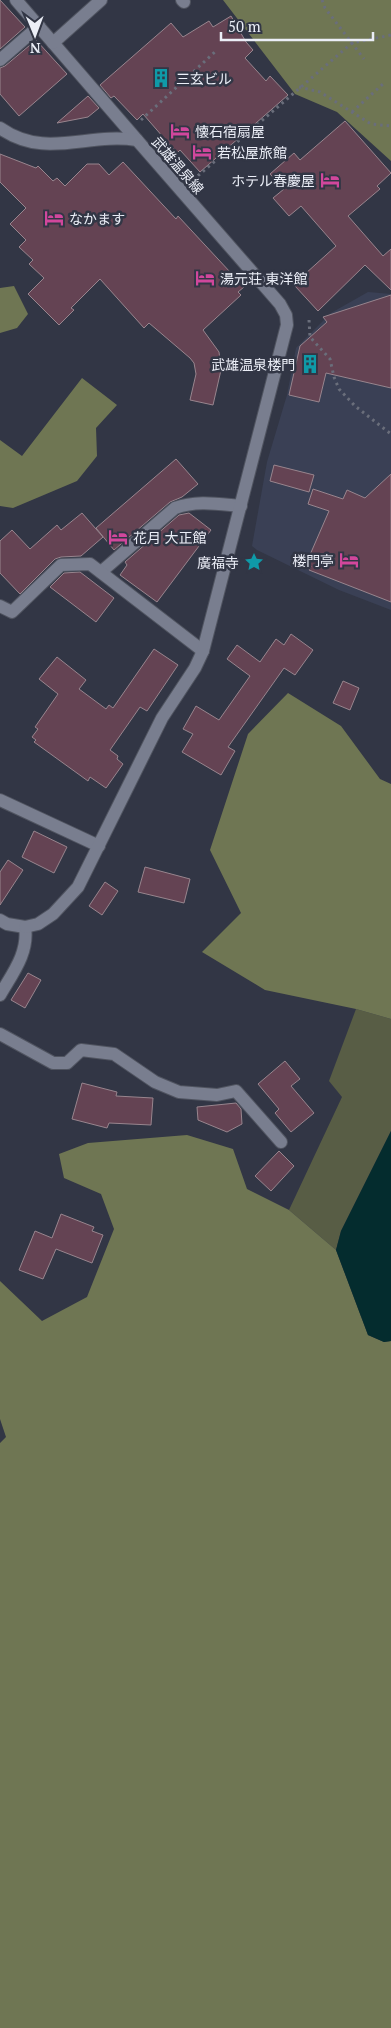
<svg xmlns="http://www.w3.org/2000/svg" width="391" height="2028" font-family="'PT Serif','Noto Sans JP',serif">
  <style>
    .built { fill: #3a4055 }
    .green { fill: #585d45 }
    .forest { fill: #6f7653 }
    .water { fill: #042c2e }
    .building { fill: #644353; stroke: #98858e }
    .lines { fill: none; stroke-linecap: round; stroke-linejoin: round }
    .street-casing { stroke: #505460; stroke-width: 14 }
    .secondary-casing { stroke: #505460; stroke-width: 14 }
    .path { stroke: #6a6e7b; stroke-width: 3; stroke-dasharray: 2.5 4; stroke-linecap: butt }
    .street { stroke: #797e8f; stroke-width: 12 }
    .secondary { stroke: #797e8f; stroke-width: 12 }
    .labels { text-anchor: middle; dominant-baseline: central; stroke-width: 5; stroke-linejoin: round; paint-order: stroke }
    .poi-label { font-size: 14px; fill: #ebeef7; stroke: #323645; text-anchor: start }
    .street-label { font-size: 14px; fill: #ebeef7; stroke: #323645 }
  </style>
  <rect width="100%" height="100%" fill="#323645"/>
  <polygon class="built" points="368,292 391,294 391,610 339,590 257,550 252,546 267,462 287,395 296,348 331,313"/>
  <polygon class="green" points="356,1009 391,1019 391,1131 341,1231 336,1250 289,1210 342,1097 329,1081"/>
  <g class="forest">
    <polygon points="223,0 391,0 391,161 337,112 295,94"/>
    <polygon points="14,286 28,314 17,328 0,333 0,288"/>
    <polygon points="82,378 117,405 96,428 97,456 77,481 13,508 0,506 0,440 22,456"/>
    <polygon points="288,693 341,726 380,779 391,784 391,1019 356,1009 265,990 202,952 241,913 210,850 248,734"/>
    <polygon points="187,1135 233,1149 247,1189 289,1210 336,1250 368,1335 384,1342 391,1341 391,2028 0,2028 0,1443 6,1437 0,1419 0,1281 42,1321 87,1297 114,1229 101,1194 64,1178 59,1154 88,1143"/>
  </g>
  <polygon class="water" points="391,1131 391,1341 384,1342 368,1335 336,1250 341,1231"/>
  <g class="building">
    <polygon points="0,0 25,27 0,49"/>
    <polygon points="231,16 246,42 253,50 245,58 266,81 270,76 288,95 200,172 180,150 177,153 143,114 137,120 114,96 111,98 100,85 171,23 183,37 209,21 213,27"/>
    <polygon points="36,40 67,74 19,116 0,94 0,68 5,66"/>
    <polygon points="88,96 99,108 88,117 57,123"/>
    <polygon points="345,121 391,173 377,186 380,189 348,216 383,256 391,249 391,290 365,265 318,311 295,286 295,283 336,246 301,206 289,216 273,198 284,189 270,174 294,153 300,160"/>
    <polygon points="0,154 36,168 38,166 53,181 57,178 65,186 87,164 99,164 109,175 123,162 176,219 178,216 244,287 238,292 241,295 203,330 219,352 220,360 221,370 213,405 190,400 196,374 194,363 190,358 149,323 144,328 100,279 71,308 74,310 59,325 28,294 44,278 29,264 33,260 19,247 26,240 10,224 26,208 0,182"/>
    <polygon points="391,295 391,388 326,373 319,402 289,395 300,346 327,322 323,317"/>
    <polygon points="176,459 198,484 182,497 170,502 114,550 96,528"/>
    <polygon points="274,465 314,475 309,492 270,481"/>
    <polygon points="391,474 391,602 309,570 311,566 306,564 329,511 308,504 313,489 343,499 347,490 365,498"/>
    <polygon points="82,513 103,537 81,556 61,557 55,559 20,594 0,573 0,541 12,530 30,549 57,525 61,530"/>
    <polygon points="189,513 211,530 157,602 120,575 127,565 125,562 179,515"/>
    <polygon points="80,572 114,598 96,622 50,587 64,573"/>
    <polygon points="291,634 313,650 295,675 284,668 228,747 235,751 221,775 182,752 193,734 183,729 196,706 219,720 250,676 227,659 237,645 260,662 276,639 284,645"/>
    <polygon points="154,649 178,665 147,711 140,707 110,750 118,756 117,759 123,764 106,788 90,777 88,781 34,742 36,740 32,737 38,729 35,727 58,694 39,679 57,657 86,680 79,689 106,709 109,705 113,708"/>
    <polygon points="343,681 359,688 350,710 333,703"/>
    <polygon points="34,831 67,847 54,873 22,857"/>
    <polygon points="8,860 23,870 0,905 0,872"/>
    <polygon points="145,867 190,879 184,903 138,892"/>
    <polygon points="105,882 118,891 102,915 89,906"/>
    <polygon points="28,973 41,980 25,1008 11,1000"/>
    <polygon points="285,1061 300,1079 291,1086 314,1113 291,1132 275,1113 279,1109 258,1084"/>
    <polygon points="82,1083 117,1092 116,1096 153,1098 151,1125 109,1123 107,1128 72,1119"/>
    <polygon points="236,1103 241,1109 242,1124 227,1132 198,1120 197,1107"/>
    <polygon points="279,1151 294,1166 271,1191 255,1176"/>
    <polygon points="61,1214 94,1227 92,1231 103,1235 92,1263 56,1249 43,1279 19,1270 35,1231 52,1238"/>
  </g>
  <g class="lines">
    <g class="street-casing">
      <g id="street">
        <polyline points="16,0 137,140"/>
        <polyline points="182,0 184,2"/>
        <polyline points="53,43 101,0"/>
        <polyline points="0,60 39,26"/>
        <path d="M101 572 175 508C197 500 218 504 241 506"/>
        <polyline points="0,606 12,612 61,565 90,564 203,651"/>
        <polyline points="0,800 99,846"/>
        <path d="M0 920 7 924 25 927C29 953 12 974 0 995"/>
        <polyline points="0,1034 53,1063 67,1063 81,1050 114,1054 155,1082 179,1092 217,1095 236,1091 281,1142"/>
      </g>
    </g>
    <g class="secondary-casing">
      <path id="secondary" d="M0 128C46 160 87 132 137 140L280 304 286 315 287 325 203 651 195 668 162 718 78 887 53 914 38 924 25 927"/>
    </g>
    <g class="path">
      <polyline points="322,0 325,8 364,59"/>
      <polyline points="299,87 320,92 371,124 391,126"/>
      <polyline points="352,112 384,83"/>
      <polyline points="141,120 217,50"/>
      <polyline points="193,180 352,43 391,35"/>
      <polyline points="309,320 310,337 330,359 334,377 339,389 355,406 391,434"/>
    </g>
    <use href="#street" class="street"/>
    <use href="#secondary" class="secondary"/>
  </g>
  <defs>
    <g id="building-bare" transform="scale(1.5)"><path d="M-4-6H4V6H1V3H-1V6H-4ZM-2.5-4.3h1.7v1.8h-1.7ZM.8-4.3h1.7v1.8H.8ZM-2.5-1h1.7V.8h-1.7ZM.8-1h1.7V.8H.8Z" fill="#0f9aa8" stroke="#323645" stroke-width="2.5" paint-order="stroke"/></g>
    <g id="hotel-bare" transform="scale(1.5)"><path d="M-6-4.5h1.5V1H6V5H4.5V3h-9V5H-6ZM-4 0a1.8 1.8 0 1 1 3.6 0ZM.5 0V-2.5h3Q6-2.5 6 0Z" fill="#d1479c" stroke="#323645" stroke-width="2.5" paint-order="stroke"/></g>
    <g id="sight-bare" transform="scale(1.5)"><path d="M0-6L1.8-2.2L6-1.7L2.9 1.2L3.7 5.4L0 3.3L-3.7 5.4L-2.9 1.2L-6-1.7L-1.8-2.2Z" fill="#0f9aa8" stroke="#323645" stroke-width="2.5" paint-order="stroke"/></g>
  </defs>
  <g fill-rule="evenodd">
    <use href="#building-bare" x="161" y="78"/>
    <use href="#hotel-bare" x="180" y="131"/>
    <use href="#hotel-bare" x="202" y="152"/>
    <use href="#hotel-bare" x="330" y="180"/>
    <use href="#hotel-bare" x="54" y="218"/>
    <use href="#hotel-bare" x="205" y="278"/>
    <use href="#building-bare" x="310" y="364"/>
    <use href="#hotel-bare" x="118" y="537"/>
    <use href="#hotel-bare" x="349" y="560"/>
    <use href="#sight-bare" x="254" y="562"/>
  </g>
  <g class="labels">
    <g class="poi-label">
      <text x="176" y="78">三玄ビル</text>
      <text x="195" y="131">懐石宿扇屋</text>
      <text x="217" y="152">若松屋旅館</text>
      <text x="315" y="180" text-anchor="end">ホテル春慶屋</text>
      <text x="69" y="218">なかます</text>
      <text x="220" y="278">湯元荘 東洋館</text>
      <text x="295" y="364" text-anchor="end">武雄温泉楼門</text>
      <text x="133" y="537">花月 大正館</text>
      <text x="334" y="560" text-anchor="end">楼門亭</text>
      <text x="239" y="562" text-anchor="end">廣福寺</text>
    </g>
    <g class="street-label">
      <text transform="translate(178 165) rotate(49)">武雄温泉線</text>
    </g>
  </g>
  <g transform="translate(35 35) rotate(179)" stroke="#323645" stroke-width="4" paint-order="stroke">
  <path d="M0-4L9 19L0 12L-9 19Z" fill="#ebeef7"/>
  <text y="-8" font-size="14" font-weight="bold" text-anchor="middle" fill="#ebeef7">N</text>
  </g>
  <path d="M221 32v8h152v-8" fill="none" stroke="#ebeef7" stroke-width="2.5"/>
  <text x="228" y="32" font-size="15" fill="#ebeef7" stroke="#323645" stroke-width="4" paint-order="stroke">50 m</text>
</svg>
